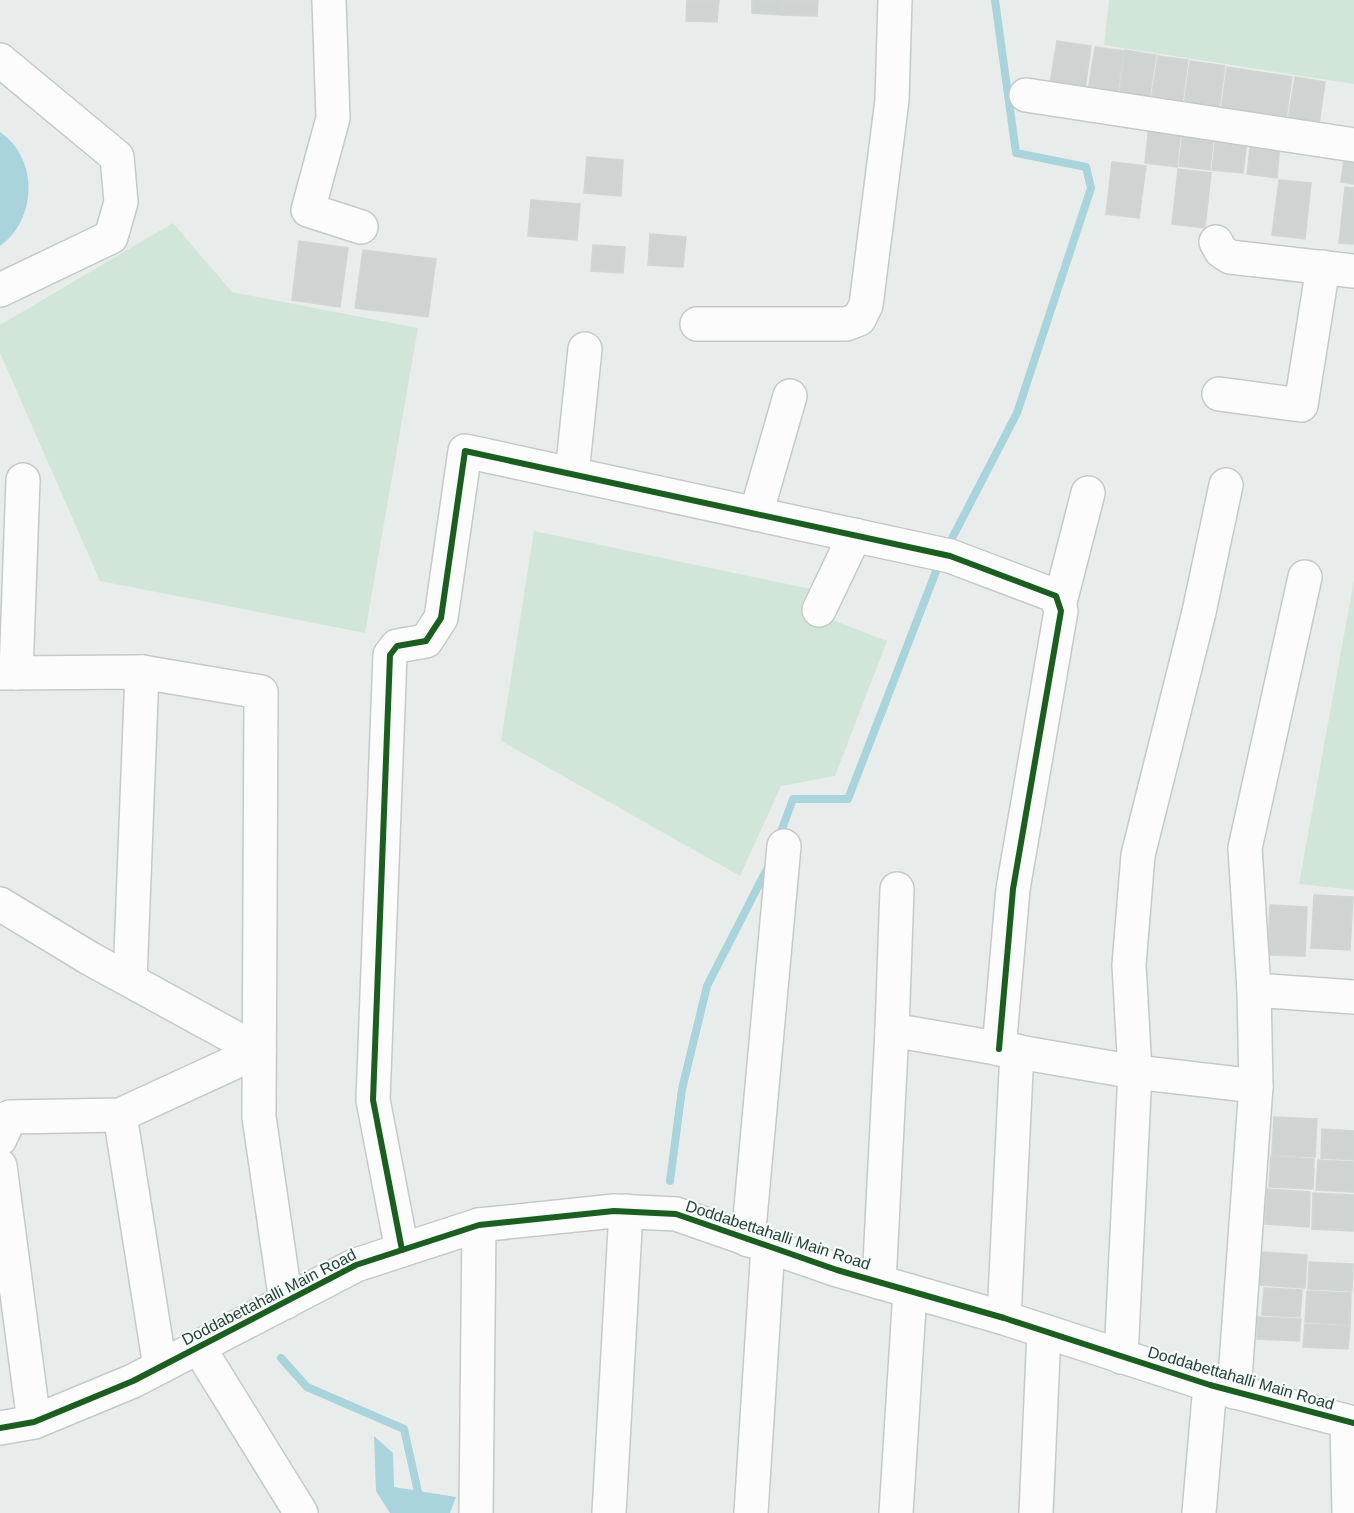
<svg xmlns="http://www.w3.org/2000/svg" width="1354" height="1513" font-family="Arial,sans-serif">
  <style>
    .green { fill: #d1e6d8 }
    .water { fill: #a9d4db }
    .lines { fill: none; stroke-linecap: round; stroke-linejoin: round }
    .stream { stroke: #a9d4db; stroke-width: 8 }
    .building { fill: #cfd4d2; stroke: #d1d6d4; stroke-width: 1.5 }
    .minor-casing { stroke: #c5cac8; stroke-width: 36 }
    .minor { stroke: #fcfcfc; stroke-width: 33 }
    .cycleway-casing { stroke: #f7fbf9; stroke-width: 10 }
    .cycleway { stroke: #1b5e20; stroke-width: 6 }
    .labels { text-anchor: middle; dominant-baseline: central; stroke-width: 4.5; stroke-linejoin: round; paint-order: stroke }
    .street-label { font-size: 16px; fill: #24423a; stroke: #f7fbf9 }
  </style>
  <rect width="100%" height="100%" fill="#e8edeb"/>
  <g class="green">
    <polygon points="1109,0 1354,0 1354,84 1104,45"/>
    <polygon points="173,223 232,292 418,328 365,633 100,581 0,353 0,325"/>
    <polygon points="534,531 811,589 804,609 887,641 835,776 781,786 740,876 501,741"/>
    <polygon points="1354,580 1354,890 1299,884"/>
  </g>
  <g class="water">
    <path d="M0 132C39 159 37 219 0 246Z"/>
    <polygon points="374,1436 393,1453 394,1487 456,1497 450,1513 390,1513 376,1491"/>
  </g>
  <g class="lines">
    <g class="stream">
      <polyline points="947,548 1017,413 1091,188 1086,167 1016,153 995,0"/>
      <polyline points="778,840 793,799 848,799 940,561"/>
      <polyline points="670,1181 682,1089 707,986 769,865"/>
      <polyline points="281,1358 307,1387 404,1429 418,1492 427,1513"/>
    </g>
  </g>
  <g class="building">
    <polygon points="687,0 719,0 717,22 686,21"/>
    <polygon points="752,0 782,0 782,15 752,13"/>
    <polygon points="782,0 818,0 817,16 782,15"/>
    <polygon points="1057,41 1091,46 1085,90 1050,84"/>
    <polygon points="1095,47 1124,51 1117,95 1088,91"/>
    <polygon points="1125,50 1156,55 1149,100 1119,95"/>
    <polygon points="1158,56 1188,60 1182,104 1151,100"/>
    <polygon points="1190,61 1225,66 1219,109 1184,104"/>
    <polygon points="1227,67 1292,77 1286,120 1221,110"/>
    <polygon points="1295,77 1325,82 1319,124 1288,119"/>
    <polygon points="1149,125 1181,128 1177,167 1145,163"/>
    <polygon points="1183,130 1214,133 1210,170 1179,166"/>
    <polygon points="1216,135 1247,139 1243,173 1212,170"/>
    <polygon points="1251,140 1280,143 1277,178 1247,174"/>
    <polygon points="1345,151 1354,152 1354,184 1341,182"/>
    <polygon points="587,157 623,160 621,196 584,193"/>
    <polygon points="1112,162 1146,166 1139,218 1106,214"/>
    <polygon points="1178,169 1211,173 1205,228 1172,224"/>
    <polygon points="1279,180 1311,183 1305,239 1272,235"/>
    <polygon points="1345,187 1354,188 1354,244 1339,243"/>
    <polygon points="531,200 580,204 577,240 528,236"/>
    <polygon points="650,234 686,237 683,267 648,265"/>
    <polygon points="299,241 348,248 340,307 292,300"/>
    <polygon points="593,245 625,247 623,273 591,271"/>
    <polygon points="363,250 436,259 428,317 355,308"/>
    <polygon points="1314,895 1353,897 1350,950 1311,948"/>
    <polygon points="1270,905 1307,907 1305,956 1268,955"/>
    <polygon points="1274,1117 1317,1119 1315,1157 1272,1155"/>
    <polygon points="1322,1129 1354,1131 1354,1160 1321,1158"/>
    <polygon points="1271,1156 1314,1159 1313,1189 1269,1187"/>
    <polygon points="1318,1160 1354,1162 1354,1192 1316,1190"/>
    <polygon points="1267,1189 1310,1192 1309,1227 1265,1224"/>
    <polygon points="1313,1193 1354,1195 1354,1231 1312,1229"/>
    <polygon points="1261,1252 1307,1255 1305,1288 1259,1285"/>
    <polygon points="1309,1262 1353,1264 1352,1291 1308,1289"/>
    <polygon points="1264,1288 1302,1290 1300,1317 1262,1315"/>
    <polygon points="1307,1291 1351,1293 1350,1325 1305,1322"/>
    <polygon points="1258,1317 1301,1319 1299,1341 1257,1339"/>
    <polygon points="1305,1324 1350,1326 1348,1349 1303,1347"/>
  </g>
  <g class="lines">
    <g class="minor-casing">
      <g id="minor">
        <polyline points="329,0 333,118 308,210 361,227"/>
        <polyline points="0,60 117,157 121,202 111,237 0,290"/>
        <polyline points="1026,95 1354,145"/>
        <polyline points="1216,242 1221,251 1230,257 1354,271"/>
        <polyline points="697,324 846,324 859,319 866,305 892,100 895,0"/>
        <polyline points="1219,394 1301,405 1323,267"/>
        <polyline points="572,474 585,349"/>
        <polyline points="756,514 790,396"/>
        <polyline points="1060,602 1088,493"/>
        <polyline points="819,610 855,535"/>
        <polyline points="142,672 261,692 259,1117 286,1302"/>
        <polyline points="0,673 142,672 130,980"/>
        <polyline points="16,673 23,480"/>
        <polyline points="0,904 89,958 259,1051"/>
        <polyline points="1254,990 1245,848 1305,577"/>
        <polyline points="892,1030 897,889"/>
        <polyline points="120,1115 160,1367"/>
        <polyline points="0,1139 10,1117 120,1115 259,1051"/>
        <polyline points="0,1166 34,1422"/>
        <polyline points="748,1240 784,846"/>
        <polyline points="402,1250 373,1100 390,655 397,646 426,641 441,618 465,451 950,556 1056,596 1061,611 1013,889 999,1049"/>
        <polyline points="879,1282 892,1030 1135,1072 1256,1086"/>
        <polyline points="1004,1318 1017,1051"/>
        <polyline points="199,1348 301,1513"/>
        <polyline points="1121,1357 1135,1072 1129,965 1138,855 1199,612 1226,485"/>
        <polyline points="1234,1392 1256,1086 1254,990 1354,997"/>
        <polyline points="1347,1422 1349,1513"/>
        <polyline points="0,1428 34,1422 133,1381 356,1265 479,1225 614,1211 676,1214 837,1270 1004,1318 1210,1385 1354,1423"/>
        <polyline points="476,1513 479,1225"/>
        <polyline points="609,1513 626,1211"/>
        <polyline points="751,1513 768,1246"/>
        <polyline points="896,1513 910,1291"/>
        <polyline points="1036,1513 1044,1332"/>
        <polyline points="1199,1513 1210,1385"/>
      </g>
    </g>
    <use href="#minor" class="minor"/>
    <g class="cycleway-casing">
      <g id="cycleway">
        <polyline points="402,1250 373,1100 390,655 397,646 426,641 441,618 465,451 950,556 1056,596 1061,611 1013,889 999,1049"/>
        <polyline points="0,1428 34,1422 133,1381 356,1265 479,1225 614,1211 676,1214 837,1270 1004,1318 1210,1385 1354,1423"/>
      </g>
    </g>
    <use href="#cycleway" class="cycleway"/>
  </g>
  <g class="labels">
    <g class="street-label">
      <text transform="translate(778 1235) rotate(18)">Doddabettahalli Main Road</text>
      <text transform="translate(269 1297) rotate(-27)">Doddabettahalli Main Road</text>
      <text transform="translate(1241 1378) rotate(16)">Doddabettahalli Main Road</text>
    </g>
  </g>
</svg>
